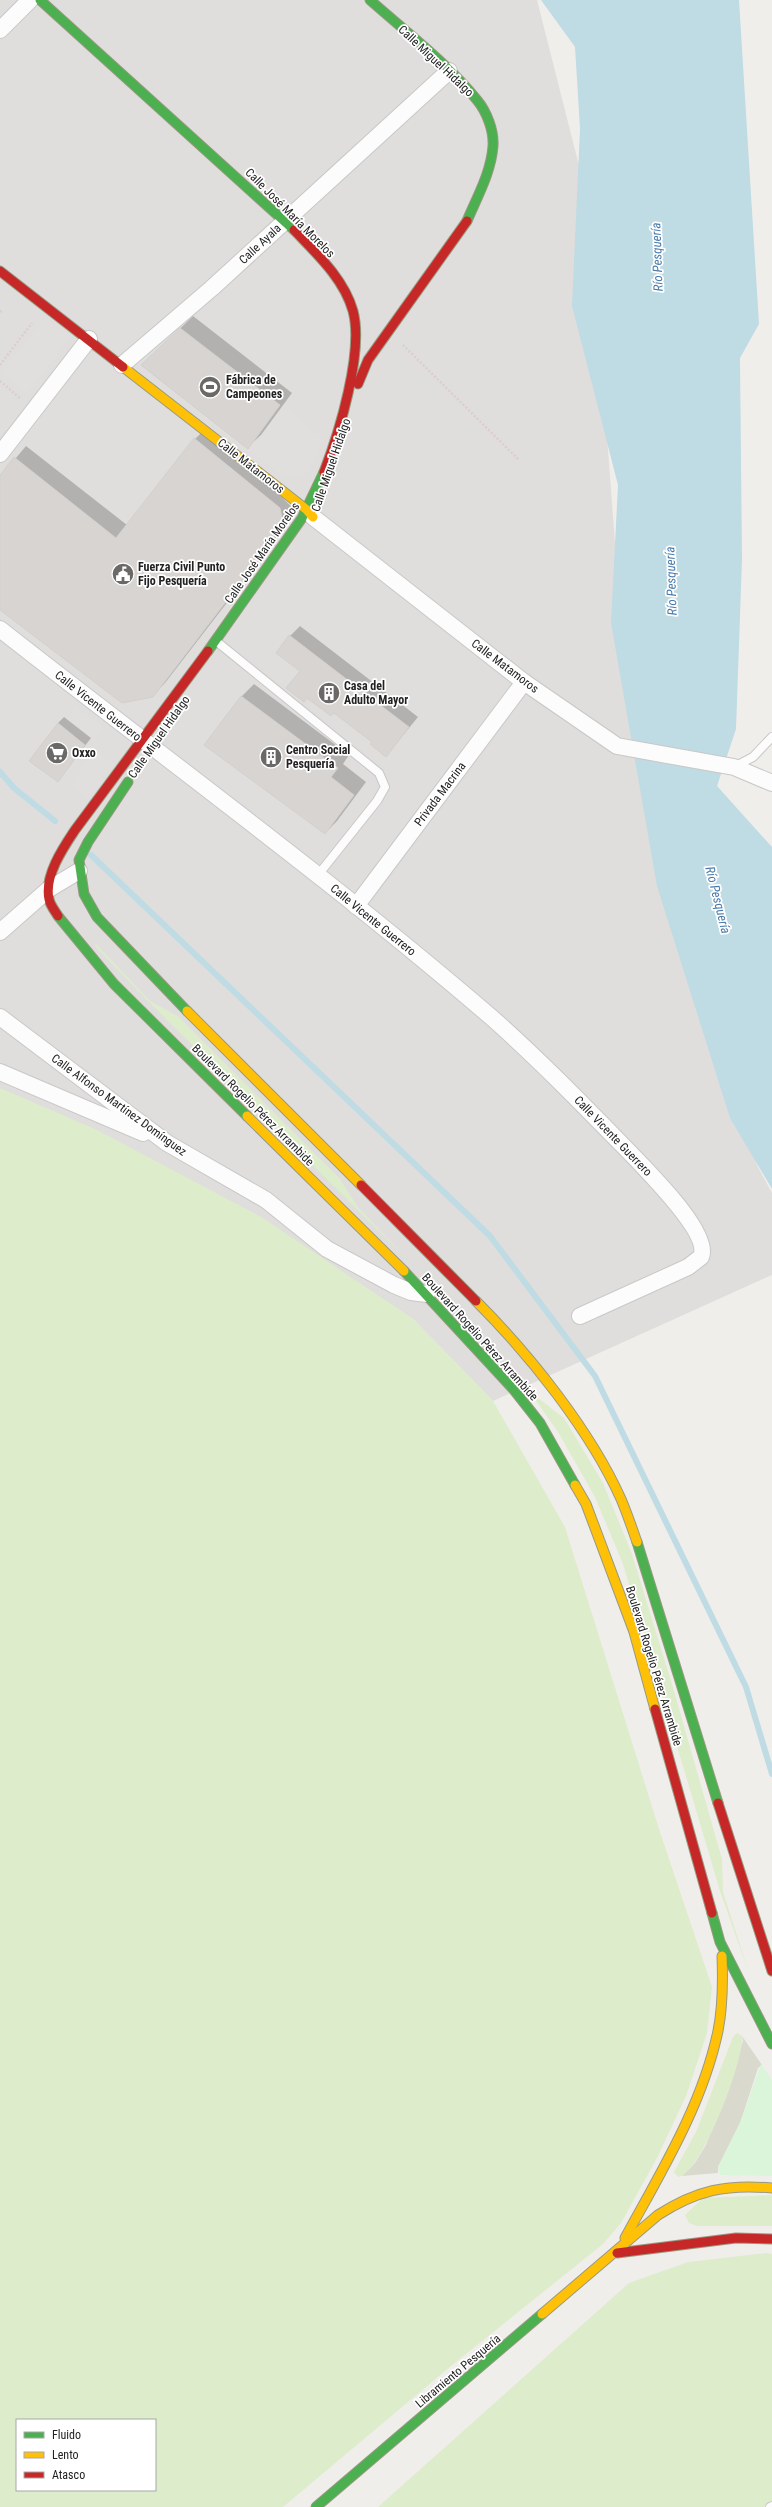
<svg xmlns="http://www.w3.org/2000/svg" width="772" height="2507" font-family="'Roboto Condensed',sans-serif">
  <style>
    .residential { fill: #dfdedc }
    .construction { fill: #d9d9cd }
    .grass { fill: #ddeccb; fill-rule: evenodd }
    .park { fill: #daf5da }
    .parking { fill: #e0dfde }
    .water { fill: #bfdbe3 }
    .shadow { fill: #0003 }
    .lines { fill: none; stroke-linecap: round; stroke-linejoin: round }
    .stream { stroke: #bfdbe3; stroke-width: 6 }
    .building { fill: #d7d4d2; stroke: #d3d0cc }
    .lane-casing { stroke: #c9c8c7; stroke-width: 10 }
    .street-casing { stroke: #c9c8c7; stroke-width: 18 }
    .fast-casing { stroke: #999a82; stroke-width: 11 }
    .slow-casing { stroke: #999a82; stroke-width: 11 }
    .jam-casing { stroke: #999a82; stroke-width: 11 }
    .path { stroke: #dccecd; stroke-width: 2.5; stroke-dasharray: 2 2; stroke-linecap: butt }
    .lane { stroke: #fdfcfc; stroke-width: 8 }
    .street { stroke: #fdfcfc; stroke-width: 16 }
    .fast { stroke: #4caf50; stroke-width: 9 }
    .slow { stroke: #ffc107; stroke-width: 9 }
    .jam { stroke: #c62828; stroke-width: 9 }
    .labels { text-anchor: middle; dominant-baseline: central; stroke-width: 3.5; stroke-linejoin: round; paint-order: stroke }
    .street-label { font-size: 12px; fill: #222; stroke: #fff }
    .poi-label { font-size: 12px; font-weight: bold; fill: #222; stroke: #fff; text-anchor: start }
    .water-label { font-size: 13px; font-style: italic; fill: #4a7aab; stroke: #fff }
  </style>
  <rect width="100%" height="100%" fill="#f0eeeb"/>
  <polygon class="residential" points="0,0 537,0 590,209 625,677 723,1080 758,1167 772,1193 772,1275 493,1401 412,1318 0,1208"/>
  <polygon class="construction" points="742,2036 762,2065 758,2068 740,2123 718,2167 718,2173 682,2176 695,2163 706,2145 743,2041"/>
  <g class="grass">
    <polygon points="96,944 150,1001 179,1017 340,1179 357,1206 407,1259 150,1003 95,946"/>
    <path d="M0 1088 97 1130 261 1217 412 1318 493 1401 565 1527 659 1829 712 1987 707 2033 686 2096 657 2158 621 2223 603 2244 451 2366 283 2507H0ZM17 2420H155V2490H17Z"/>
    <polygon points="481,1333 538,1398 564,1418 603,1483 632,1554 672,1684 722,1859 723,1892 749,1973 720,1891 623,1564 595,1497 558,1432 530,1392"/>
    <path d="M737 2033 742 2036C745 2058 702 2172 679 2177L674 2173 675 2170 696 2132 733 2037Z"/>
    <polygon points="772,2195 772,2226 697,2226 689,2223 685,2215 703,2198"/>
    <polygon points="766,2253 772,2254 772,2507 378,2507 629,2283 688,2262"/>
  </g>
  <polygon class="park" points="761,2064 772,2080 772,2176 720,2175 718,2167 740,2123"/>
  <g class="parking">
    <polygon points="45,317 71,337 27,394 2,372"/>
    <polygon points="280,405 324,439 308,473 287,478 247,450"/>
    <polygon points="76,706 105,729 94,744 65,721"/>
    <polygon points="95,751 115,764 89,799 71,784"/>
  </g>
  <polygon class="water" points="541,0 739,0 759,324 740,358 742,559 736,729 717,786 772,847 772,1189 730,1118 657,886 611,623 618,485 572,306 580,129 575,47"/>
  <g class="shadow">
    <polygon points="193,316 292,393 261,435 248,447 155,353"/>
    <polygon points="207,427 295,510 266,552 165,683 152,696 0,609 0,477 26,446 127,525 195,439"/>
    <polygon points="300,626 418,717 386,756 373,741 334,712 301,670 290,636"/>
    <polygon points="254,684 349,755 343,764 366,782 337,821 325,833 241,697"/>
    <polygon points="64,717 91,738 58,781 58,723"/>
  </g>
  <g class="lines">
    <g class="stream">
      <polyline points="0,772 14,788 55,821"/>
      <polyline points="91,855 490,1236 595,1376 746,1687 772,1774"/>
    </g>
  </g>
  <g class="building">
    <polygon points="180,328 280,405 248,449 141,365"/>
    <polygon points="194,438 280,508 283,523 254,565 153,697 122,703 0,610 0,475 14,457 116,538"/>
    <polygon points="289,635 409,727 386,757 370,744 372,742 334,713 331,716 307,698 304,702 286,688 300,671 276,653"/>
    <polygon points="241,696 338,768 331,777 354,795 325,834 204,745"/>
    <polygon points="58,723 85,745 58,782 29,761"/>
  </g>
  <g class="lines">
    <g class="lane-casing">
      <g id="lane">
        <polyline points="216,641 379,773 385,787 377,801 318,875"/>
        <polyline points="734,767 753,757 772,737"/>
        <polyline points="770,2507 772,2506"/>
      </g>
    </g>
    <g class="street-casing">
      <g id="street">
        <polyline points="0,30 30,0"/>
        <polyline points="122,365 212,288 449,71"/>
        <polyline points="0,454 89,339"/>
        <polyline points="313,517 524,682 617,746 734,767 772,783"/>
        <path d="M0 629C164 758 333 881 491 1017 542 1062 590 1112 638 1161 653 1177 711 1235 701 1257L688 1267 580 1316"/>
        <polyline points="356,906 524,682"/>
        <polyline points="0,932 49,889 79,871"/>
        <polyline points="0,1017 167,1143 266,1200 327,1249 394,1285 411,1292 427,1294"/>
        <polyline points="0,1072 143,1133"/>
      </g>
    </g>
    <g class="fast-casing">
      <g id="fast">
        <polyline points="40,0 294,230"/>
        <path d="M370 0C406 32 447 63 477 100 487 112 494 131 493 146 491 173 477 197 467 221"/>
        <polyline points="208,651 302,518 324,472"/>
        <polyline points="128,782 88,842 79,860 84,894 97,917 187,1011"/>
        <polyline points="58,916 114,984 247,1116"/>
        <polyline points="404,1271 514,1390 540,1423 575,1485"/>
        <polyline points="637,1542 718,1803"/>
        <polyline points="712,1913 720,1942 772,2044"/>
        <polyline points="316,2507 542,2314"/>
      </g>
    </g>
    <g class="slow-casing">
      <g id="slow">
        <polyline points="123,367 307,510 313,517"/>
        <polyline points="187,1011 361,1185"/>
        <polyline points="247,1116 404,1271"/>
        <path d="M476 1301C529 1354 590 1430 621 1499 627 1513 632 1528 637 1542"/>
        <polyline points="575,1485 586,1504 634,1632 655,1709"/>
        <path d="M625 2238C661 2172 702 2106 718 2031 723 2006 723 1981 722 1956"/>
        <path d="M542 2314 658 2215C697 2190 726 2184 772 2188"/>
      </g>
    </g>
    <g class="jam-casing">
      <g id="jam">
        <path d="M294 230C317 254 344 279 353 311 364 352 339 433 324 472"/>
        <polyline points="0,271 123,367"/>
        <polyline points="358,384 368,360 467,221"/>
        <path d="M58 916C55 911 50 905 49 899 44 876 63 848 75 830L208 651"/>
        <polyline points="361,1185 476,1301"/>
        <polyline points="655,1709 712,1913"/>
        <polyline points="718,1803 772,1971"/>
        <polyline points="617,2253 736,2238 772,2239"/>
      </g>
    </g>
    <g class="path">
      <polyline points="0,312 2,310"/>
      <polyline points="403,345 519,460"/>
      <polyline points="0,365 32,323"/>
      <polyline points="0,381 21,399"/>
    </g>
    <use href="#lane" class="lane"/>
    <use href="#street" class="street"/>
    <use href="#fast" class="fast"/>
    <use href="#slow" class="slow"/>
    <use href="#jam" class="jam"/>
  </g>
  <defs>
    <g id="stadium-disc" transform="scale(1.15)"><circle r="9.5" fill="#6a6968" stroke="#fff"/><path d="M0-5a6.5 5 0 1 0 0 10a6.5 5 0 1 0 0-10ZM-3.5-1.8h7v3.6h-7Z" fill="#fff"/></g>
    <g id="civic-disc" transform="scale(1.15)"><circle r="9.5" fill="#6a6968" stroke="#fff"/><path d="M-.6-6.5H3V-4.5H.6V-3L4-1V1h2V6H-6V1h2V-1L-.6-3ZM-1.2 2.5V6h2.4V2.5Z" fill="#fff"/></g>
    <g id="building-disc" transform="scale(1.15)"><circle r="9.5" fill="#6a6968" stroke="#fff"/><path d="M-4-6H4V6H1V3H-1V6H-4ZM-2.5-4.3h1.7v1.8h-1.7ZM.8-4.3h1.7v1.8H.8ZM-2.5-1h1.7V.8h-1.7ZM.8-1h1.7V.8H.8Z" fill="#fff"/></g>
    <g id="supermarket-disc" transform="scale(1.15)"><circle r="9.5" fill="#6a6968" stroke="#fff"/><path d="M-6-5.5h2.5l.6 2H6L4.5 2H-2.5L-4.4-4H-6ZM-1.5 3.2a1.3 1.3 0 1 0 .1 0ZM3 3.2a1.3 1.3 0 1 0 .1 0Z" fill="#fff"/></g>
  </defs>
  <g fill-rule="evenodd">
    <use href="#stadium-disc" x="210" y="387"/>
    <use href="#civic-disc" x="123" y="574"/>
    <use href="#building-disc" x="329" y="693"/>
    <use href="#supermarket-disc" x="57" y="753"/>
    <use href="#building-disc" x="271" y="757"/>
  </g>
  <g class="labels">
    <g class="street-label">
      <text transform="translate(436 61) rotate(43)">Calle Miguel Hidalgo</text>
      <text transform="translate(290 213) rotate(45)">Calle José María Morelos</text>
      <text transform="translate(260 244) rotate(-43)">Calle Ayala</text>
      <text transform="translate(331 465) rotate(-71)">Calle Miguel Hidalgo</text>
      <text transform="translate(251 466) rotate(38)">Calle Matamoros</text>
      <text transform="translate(262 553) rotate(-55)">Calle José María Morelos</text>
      <text transform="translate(505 666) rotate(37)">Calle Matamoros</text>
      <text transform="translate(98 706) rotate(38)">Calle Vicente Guerrero</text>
      <text transform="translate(159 737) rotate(-55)">Calle Miguel Hidalgo</text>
      <text transform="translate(440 794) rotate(-53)">Privada Macrina</text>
      <text transform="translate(373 920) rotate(39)">Calle Vicente Guerrero</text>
      <text transform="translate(119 1105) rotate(36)">Calle Alfonso Martínez Domínguez</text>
      <text transform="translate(253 1105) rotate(45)">Boulevard Rogelio Pérez Arrambide</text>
      <text transform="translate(613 1136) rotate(46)">Calle Vicente Guerrero</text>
      <text transform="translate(480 1337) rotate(48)">Boulevard Rogelio Pérez Arrambide</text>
      <text transform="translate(654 1666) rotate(73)">Boulevard Rogelio Pérez Arrambide</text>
      <text transform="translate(458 2371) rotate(-40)">Libramiento Pesquería</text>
    </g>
    <g class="poi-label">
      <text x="226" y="380">Fábrica de<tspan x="226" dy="14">Campeones</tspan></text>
      <text x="138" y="567">Fuerza Civil Punto<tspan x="138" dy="14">Fijo Pesquería</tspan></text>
      <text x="344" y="686">Casa del<tspan x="344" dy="14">Adulto Mayor</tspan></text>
      <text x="286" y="750">Centro Social<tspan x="286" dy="14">Pesquería</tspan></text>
      <text x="72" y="753">Oxxo</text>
    </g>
    <g class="water-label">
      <text transform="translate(657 257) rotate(-92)">Río Pesquería</text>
      <text transform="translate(671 581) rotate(-92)">Río Pesquería</text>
      <text transform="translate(718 900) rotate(76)">Río Pesquería</text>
    </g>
  </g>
  <rect x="16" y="2419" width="140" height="72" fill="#ffffff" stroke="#a7a7a7"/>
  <rect x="24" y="2432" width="20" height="6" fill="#4caf50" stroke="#a7a7a7"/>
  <text x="52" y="2439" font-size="12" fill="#222222">Fluido</text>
  <rect x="24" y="2452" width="20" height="6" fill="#ffc107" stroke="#a7a7a7"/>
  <text x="52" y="2459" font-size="12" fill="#222222">Lento</text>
  <rect x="24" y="2472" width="20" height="6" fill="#c62828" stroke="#a7a7a7"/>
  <text x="52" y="2479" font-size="12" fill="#222222">Atasco</text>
</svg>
